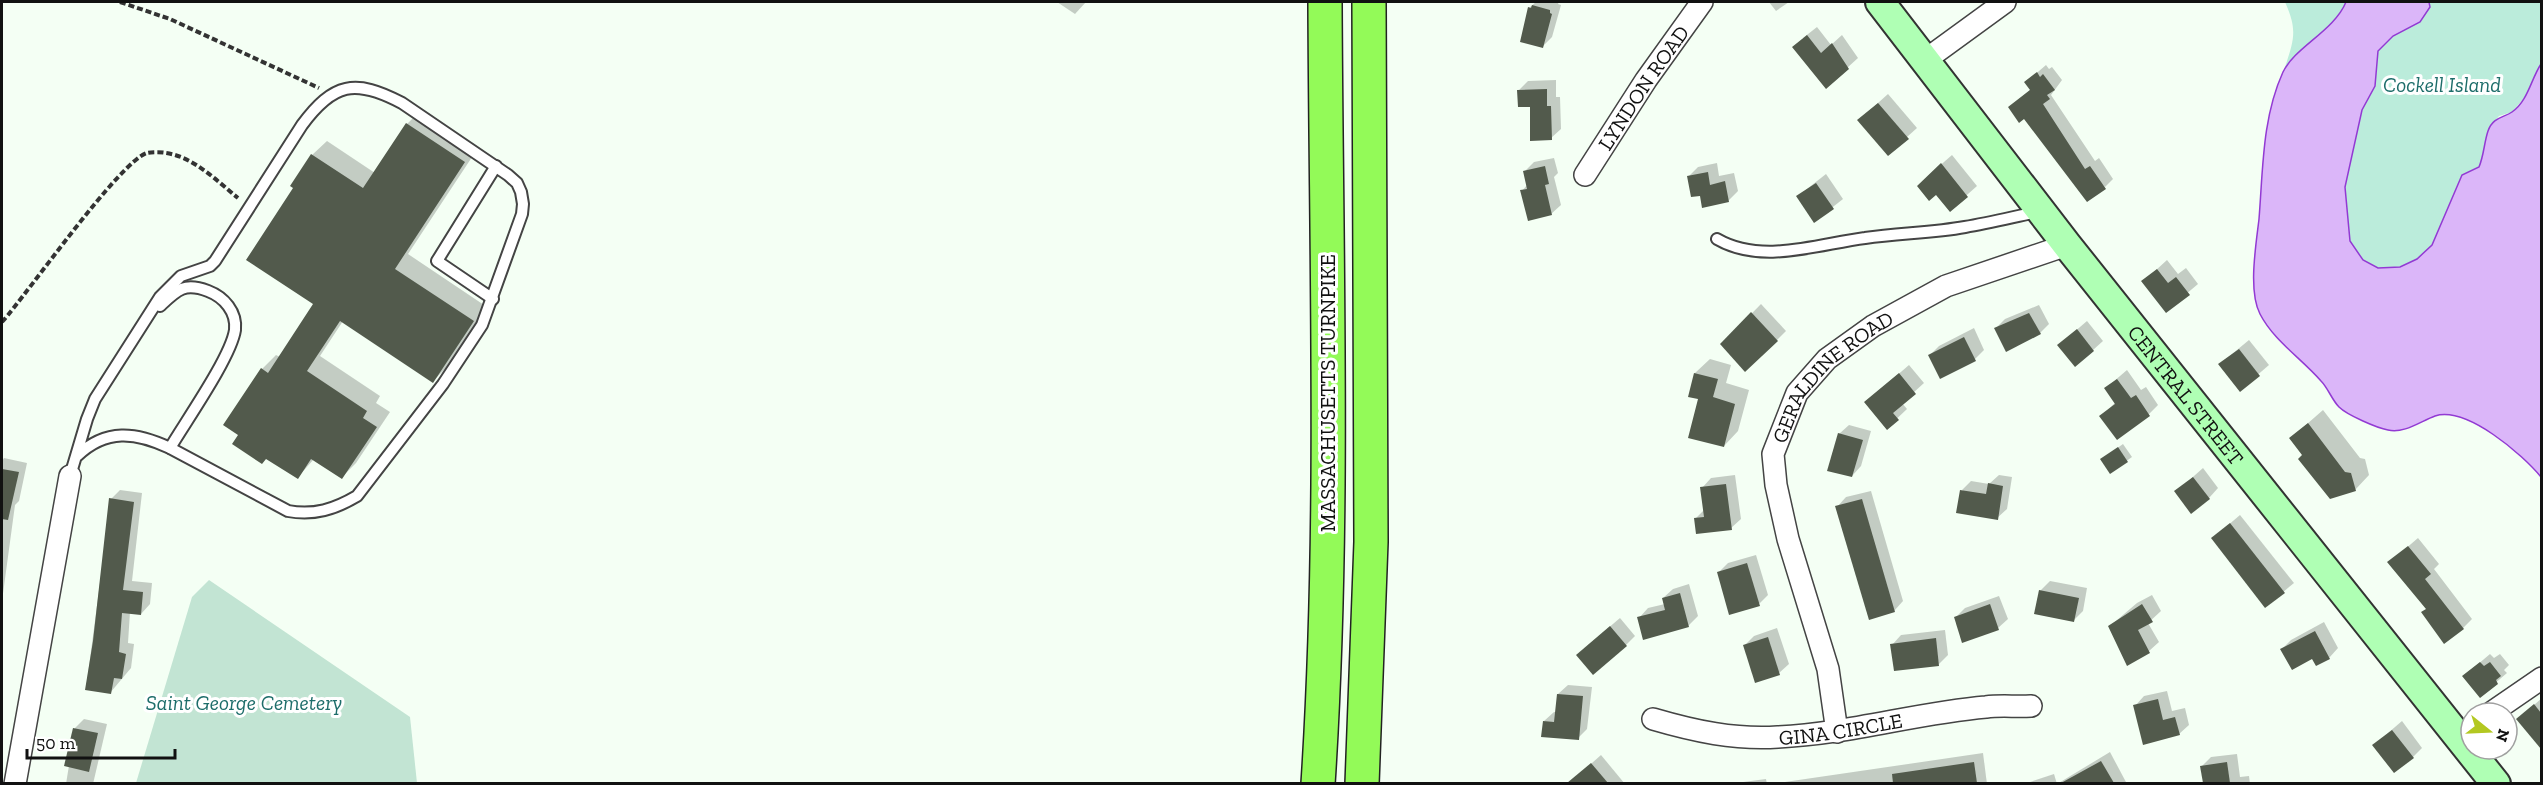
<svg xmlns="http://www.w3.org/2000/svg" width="2543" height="785" font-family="'Zilla Slab',serif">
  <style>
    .green { fill: #bbecdb }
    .cemetery { fill: #c2e4d3 }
    .water { fill: #dbb6f9; stroke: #923ad3; stroke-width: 1.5 }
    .shadow { fill: #0003 }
    .building { fill: #525a4c }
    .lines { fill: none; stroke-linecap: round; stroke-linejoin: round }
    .lane-casing { stroke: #444; stroke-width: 14 }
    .street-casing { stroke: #444; stroke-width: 24 }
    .secondary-casing { stroke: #333; stroke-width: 32 }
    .highway-casing { stroke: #222; stroke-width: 36 }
    .path { stroke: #333; stroke-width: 4; stroke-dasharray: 6 3; stroke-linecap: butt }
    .lane { stroke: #fff; stroke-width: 10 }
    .street { stroke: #fff; stroke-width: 21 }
    .secondary { stroke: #afffb4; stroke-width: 28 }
    .highway { stroke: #93fa58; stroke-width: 33 }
    .labels { text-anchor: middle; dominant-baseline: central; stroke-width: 6; stroke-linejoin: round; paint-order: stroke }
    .park-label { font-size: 21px; font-style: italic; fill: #1d6d6a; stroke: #fff }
    .street-label { font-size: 21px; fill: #111; stroke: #fff }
  </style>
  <rect width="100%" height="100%" fill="#f4fff4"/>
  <g class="green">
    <path d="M2285 2H2346L2341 14 2284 70C2294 40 2298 31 2285 2Z"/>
    <polygon points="2429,2 2541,2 2541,64 2525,97 2512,112 2499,116 2488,129 2484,154 2479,167 2462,175 2432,246 2417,259 2400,267 2378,268 2363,260 2350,241 2345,187 2362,110 2375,86 2378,51 2393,36 2420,22 2430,7"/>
  </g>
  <polygon class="cemetery" points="209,580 410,717 417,783 136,783 192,597"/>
  <path class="water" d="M2346 2H2429L2430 7 2420 22 2393 36 2378 51 2375 86 2362 110 2345 187 2350 241 2363 260 2378 268 2400 267 2417 259 2432 245 2462 175 2479 167C2484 155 2484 143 2488 131 2493 117 2503 118 2512 112 2528 101 2531 79 2541 64V477C2523 455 2467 406 2435 416 2421 421 2404 434 2388 430 2377 428 2347 415 2339 407 2332 400 2328 388 2321 381 2301 358 2274 341 2260 314 2248 291 2256 245 2259 219 2263 170 2262 118 2283 72 2295 47 2334 31 2346 2Z"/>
  <g class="shadow">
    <polygon points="1057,2 1086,2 1075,14"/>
    <polygon points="1536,2 1559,2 1558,4 1561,5 1552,37 1543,46 1529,8"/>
    <polygon points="1769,2 1789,2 1776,11"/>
    <polygon points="1817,27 1831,45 1842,35 1858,58 1826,87 1803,38"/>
    <polygon points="2046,65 2049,69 2052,67 2062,80 2051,95 2095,161 2099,158 2113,179 2105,187 2024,117 2010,107 2031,89 2026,82"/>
    <polygon points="1556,80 1556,97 1560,97 1561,129 1551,138 1531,105 1519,90 1528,81"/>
    <polygon points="1888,94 1917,128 1888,154 1869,111"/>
    <polygon points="421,110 478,148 408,254 487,307 447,367 433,381 343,321 320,356 380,396 376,403 390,412 356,463 342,477 314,459 298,477 240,435 262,369 276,355 280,357 315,304 295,188 312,155 327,141 375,173 407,124"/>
    <polygon points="1952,155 1977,186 1950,210 1928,176"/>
    <polygon points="1554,158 1558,173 1554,177 1561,205 1551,214 1522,191 1527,185 1524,172 1534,162"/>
    <polygon points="1717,163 1719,176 1734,173 1738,191 1728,201 1701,194 1689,176 1698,167"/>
    <polygon points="1826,174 1843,199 1815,221 1798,196"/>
    <polygon points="2167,260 2178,274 2186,268 2198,284 2166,311 2143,282"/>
    <polygon points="1761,304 1786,331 1777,340 1722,344"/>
    <polygon points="2039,305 2049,324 2040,333 1996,328 2005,319"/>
    <polygon points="2087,321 2103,341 2093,350 2059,345"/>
    <polygon points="1974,328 1984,350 1975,359 1930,355 1939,346"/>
    <polygon points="2249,340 2269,365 2240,390 2220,364"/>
    <polygon points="1710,359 1731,365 1726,383 1749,390 1738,431 1724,446 1699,398 1690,396 1695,373"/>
    <polygon points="1909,365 1924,383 1902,403 1907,409 1887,428 1866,402"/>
    <polygon points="2127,370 2141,390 2146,387 2158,405 2149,414 2101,416 2116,402 2106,388"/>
    <polygon points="2323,410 2360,458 2365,459 2369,475 2355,490 2304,454 2291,438"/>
    <polygon points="1849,425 1871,431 1861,466 1852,476 1839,434"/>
    <polygon points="2123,444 2132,457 2111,472 2102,459"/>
    <polygon points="4,458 27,463 19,501 15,505 2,601 2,461"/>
    <polygon points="2203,468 2218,488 2209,498 2176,492"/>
    <polygon points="1735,475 1741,519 1731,528 1695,519 1705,509 1702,488 1711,478"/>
    <polygon points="1999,475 2012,477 2007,509 1997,518 1962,490 1971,481 1989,484"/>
    <polygon points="120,490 142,493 132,581 152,583 150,604 141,614 130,612 128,643 134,644 131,668 110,693 86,689 111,499"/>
    <polygon points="1871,491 1903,601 1894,611 1837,507 1846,497"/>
    <polygon points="2240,515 2294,583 2266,606 2213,538"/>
    <polygon points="2418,538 2439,564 2434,569 2472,619 2463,628 2427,608 2390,562"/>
    <polygon points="1756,555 1768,595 1759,604 1718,573 1728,563"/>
    <polygon points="2050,581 2087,588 2083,611 2073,621 2040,591"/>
    <polygon points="1689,584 1698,616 1688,626 1639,618 1648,608 1665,604 1663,598 1673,589"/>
    <polygon points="2152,595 2161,611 2148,623 2159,642 2149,651 2128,664 2110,626 2137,603"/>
    <polygon points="1999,596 2008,619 1998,628 1955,618 1965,608"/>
    <polygon points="1620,618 1635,636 1626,645 1587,646"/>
    <polygon points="2324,622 2338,648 2329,658 2282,649 2291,640"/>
    <polygon points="1777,628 1789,664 1779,673 1745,645 1754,636"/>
    <polygon points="1945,630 1948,655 1939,664 1892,645 1901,635"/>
    <polygon points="2490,654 2494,658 2500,654 2509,665 2504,670 2507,673 2480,696 2464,676"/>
    <polygon points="1568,685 1592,687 1587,729 1578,738 1544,721 1554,712 1557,712 1558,694"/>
    <polygon points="2167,691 2172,711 2185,708 2189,725 2179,734 2135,706 2144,696"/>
    <polygon points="2542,698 2542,746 2541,746 2518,719"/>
    <polygon points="84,719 107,724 93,784 66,784 75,728"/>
    <polygon points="2402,721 2422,748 2413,757 2374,745"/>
    <polygon points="2110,752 2127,784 2057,784"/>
    <polygon points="1983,753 1987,784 1772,784"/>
    <polygon points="2237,754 2240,777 2249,776 2250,784 2204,784 2202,766 2211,757"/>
    <polygon points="1601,755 1625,784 1576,784 1573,780"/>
    <polygon points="2054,774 2057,784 2024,784"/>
    <polygon points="1766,779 1767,784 1728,784"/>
  </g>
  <g class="building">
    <polygon points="1532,5 1550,10 1550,13 1552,14 1543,48 1520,42 1528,7 1531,8"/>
    <polygon points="1807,35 1821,53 1832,43 1849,69 1826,89 1792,47"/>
    <polygon points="2037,72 2040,77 2043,74 2055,90 2047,95 2050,99 2043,104 2085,169 2090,166 2106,189 2087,202 2024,119 2019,123 2008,107 2030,90 2024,82"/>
    <polygon points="1547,89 1547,106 1551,106 1552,140 1530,141 1530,107 1518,107 1517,90"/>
    <polygon points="1878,103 1909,139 1888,156 1857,120"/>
    <polygon points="406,123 465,162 395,269 474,321 433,383 340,321 307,371 367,411 363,418 377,427 342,479 311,459 298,479 266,459 262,464 232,444 238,435 223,425 261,368 268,373 313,304 246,260 293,188 290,186 311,154 363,188"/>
    <polygon points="1941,163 1968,197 1950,212 1936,195 1929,201 1917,186"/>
    <polygon points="1545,166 1549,184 1545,185 1552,215 1528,221 1520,190 1527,189 1523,171"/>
    <polygon points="1708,172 1710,185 1725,181 1729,202 1702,208 1700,196 1691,197 1687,176"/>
    <polygon points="1816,183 1834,209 1814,223 1796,196"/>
    <polygon points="2157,269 2168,283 2176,277 2190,295 2166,313 2141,281"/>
    <polygon points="1751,312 1778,341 1745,372 1720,344"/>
    <polygon points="2029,313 2041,334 2006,352 1994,328"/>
    <polygon points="2077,329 2094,351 2075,367 2057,345"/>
    <polygon points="1964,337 1976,361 1940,379 1928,355"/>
    <polygon points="2239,349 2260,376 2240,392 2218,364"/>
    <polygon points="1694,373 1718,379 1713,397 1735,404 1724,447 1688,438 1698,399 1688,397"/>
    <polygon points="1899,373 1916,394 1893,413 1899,420 1887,430 1864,402"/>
    <polygon points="2117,379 2131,398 2136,395 2150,416 2117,440 2099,416 2115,404 2104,388"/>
    <polygon points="2308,423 2345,472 2351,473 2356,491 2330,499 2298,459 2302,455 2289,438"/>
    <polygon points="1838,433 1863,440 1852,477 1827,471"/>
    <polygon points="2118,447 2128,462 2110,474 2100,459"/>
    <polygon points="2,469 19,472 8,520 2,519"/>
    <polygon points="2193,477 2210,499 2191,514 2174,491"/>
    <polygon points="1988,483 2003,486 1998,520 1956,513 1960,490 1986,494"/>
    <polygon points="1726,484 1732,530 1696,534 1694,518 1704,517 1700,487"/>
    <polygon points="109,498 134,502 123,590 143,592 141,615 122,613 119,652 126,654 122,679 114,678 111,694 85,690 93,641"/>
    <polygon points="1862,499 1895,612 1869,620 1835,506"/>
    <polygon points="2230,523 2285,593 2265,608 2211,538"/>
    <polygon points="2408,546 2431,574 2425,579 2464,629 2444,644 2421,612 2426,609 2387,562"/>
    <polygon points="1747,563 1760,606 1729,615 1717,572"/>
    <polygon points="2039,590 2079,598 2074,622 2034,614"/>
    <polygon points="1680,593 1689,627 1643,640 1637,617 1665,610 1662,598"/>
    <polygon points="1990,604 1999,630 1962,643 1954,617"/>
    <polygon points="2142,604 2153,622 2138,630 2150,653 2127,666 2108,626"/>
    <polygon points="1610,626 1627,646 1593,675 1576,655"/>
    <polygon points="2315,631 2330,659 2316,666 2312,659 2292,670 2280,649"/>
    <polygon points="1768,637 1780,675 1755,683 1743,645"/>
    <polygon points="1936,638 1939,666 1894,671 1890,644"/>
    <polygon points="2480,662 2484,666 2490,662 2501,676 2496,680 2498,684 2480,698 2462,676"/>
    <polygon points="1557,694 1583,696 1579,740 1541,737 1543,721 1554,722"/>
    <polygon points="2158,699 2163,720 2175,717 2180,735 2143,745 2133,705"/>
    <polygon points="2534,704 2541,713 2541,749 2516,719"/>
    <polygon points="73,728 98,733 89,772 64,766"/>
    <polygon points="2392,730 2414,758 2394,773 2372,745"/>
    <polygon points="2101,761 2114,783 2061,783"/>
    <polygon points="1974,762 1977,783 1893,783 1892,774"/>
    <polygon points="2227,762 2230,783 2203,783 2200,766"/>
    <polygon points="1591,763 1608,783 1567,783"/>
  </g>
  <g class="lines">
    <g class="lane-casing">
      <g id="lane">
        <path d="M1717 239C1762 265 1818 244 1865 238 1898 233 1932 233 1965 227 1989 223 2013 217 2037 212"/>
        <polyline points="493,299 437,261 496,166"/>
        <path d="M160 306C177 290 184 282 208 291 224 297 237 312 235 330 231 357 186 421 170 448"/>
        <path d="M70 476 87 419 95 399 160 297 181 276 210 266 215 261 302 125C333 83 355 78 402 103L508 175 517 183 521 192 523 204 522 214 482 325 443 384 357 496C335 509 314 516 288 511L170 448C136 432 106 428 77 456"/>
      </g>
    </g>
    <g class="street-casing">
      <g id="street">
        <polyline points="1924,61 2005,2"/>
        <path id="s1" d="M1585 175 1646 80 1702 2"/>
        <polyline points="2491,713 2542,678"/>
        <path id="s2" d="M1653 719C1694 731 1735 740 1778 737 1848 734 1916 713 1986 707 2001 705 2016 707 2031 706"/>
        <path id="s3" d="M1837 732 1828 669 1788 539 1776 485 1773 454 1797 393 1827 359 1873 326 1946 286 2067 245"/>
        <polyline points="15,784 70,476"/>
      </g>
    </g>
    <g class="secondary-casing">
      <g id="secondary">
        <path id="s4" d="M1880 2 2067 245 2496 784"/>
      </g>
    </g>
    <g class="highway-casing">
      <g id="highway">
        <path d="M1318 784C1335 523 1326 262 1325 2"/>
        <polyline points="1362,784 1371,542 1369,2"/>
      </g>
    </g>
    <g class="path">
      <polyline points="120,2 170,19 319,88"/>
      <path d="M2 322C28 293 120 161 147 153 152 152 161 152 166 153 194 157 217 181 238 198"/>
    </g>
    <use href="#lane" class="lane"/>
    <use href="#street" class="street"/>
    <use href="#secondary" class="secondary"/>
    <use href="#highway" class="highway"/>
  </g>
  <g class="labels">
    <g class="park-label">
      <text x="2442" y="84">Cockell Island</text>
      <text x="244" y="702">Saint George Cemetery</text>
    </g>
    <g class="street-label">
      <text stroke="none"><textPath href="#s1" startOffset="105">LYNDON ROAD</textPath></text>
      <text stroke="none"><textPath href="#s3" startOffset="387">GERALDINE ROAD</textPath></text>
      <text transform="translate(1327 393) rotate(-90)">MASSACHUSETTS TURNPIKE</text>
      <text stroke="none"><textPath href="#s4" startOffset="498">CENTRAL STREET</textPath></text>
      <text stroke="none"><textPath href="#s2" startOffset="190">GINA CIRCLE</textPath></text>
    </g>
  </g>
  <rect width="2543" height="785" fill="none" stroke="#111111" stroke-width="6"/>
  <g transform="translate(2489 731) rotate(108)"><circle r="28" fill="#ffffff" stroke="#a0a0a0" stroke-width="1.5"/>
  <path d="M0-4.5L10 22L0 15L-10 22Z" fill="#b3c821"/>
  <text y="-9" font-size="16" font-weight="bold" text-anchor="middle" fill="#111111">N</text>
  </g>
  <path d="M27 749v9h148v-9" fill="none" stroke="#111111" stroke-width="3"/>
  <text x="36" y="749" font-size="18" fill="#111111" stroke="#ffffff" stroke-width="4.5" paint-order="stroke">50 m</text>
</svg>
